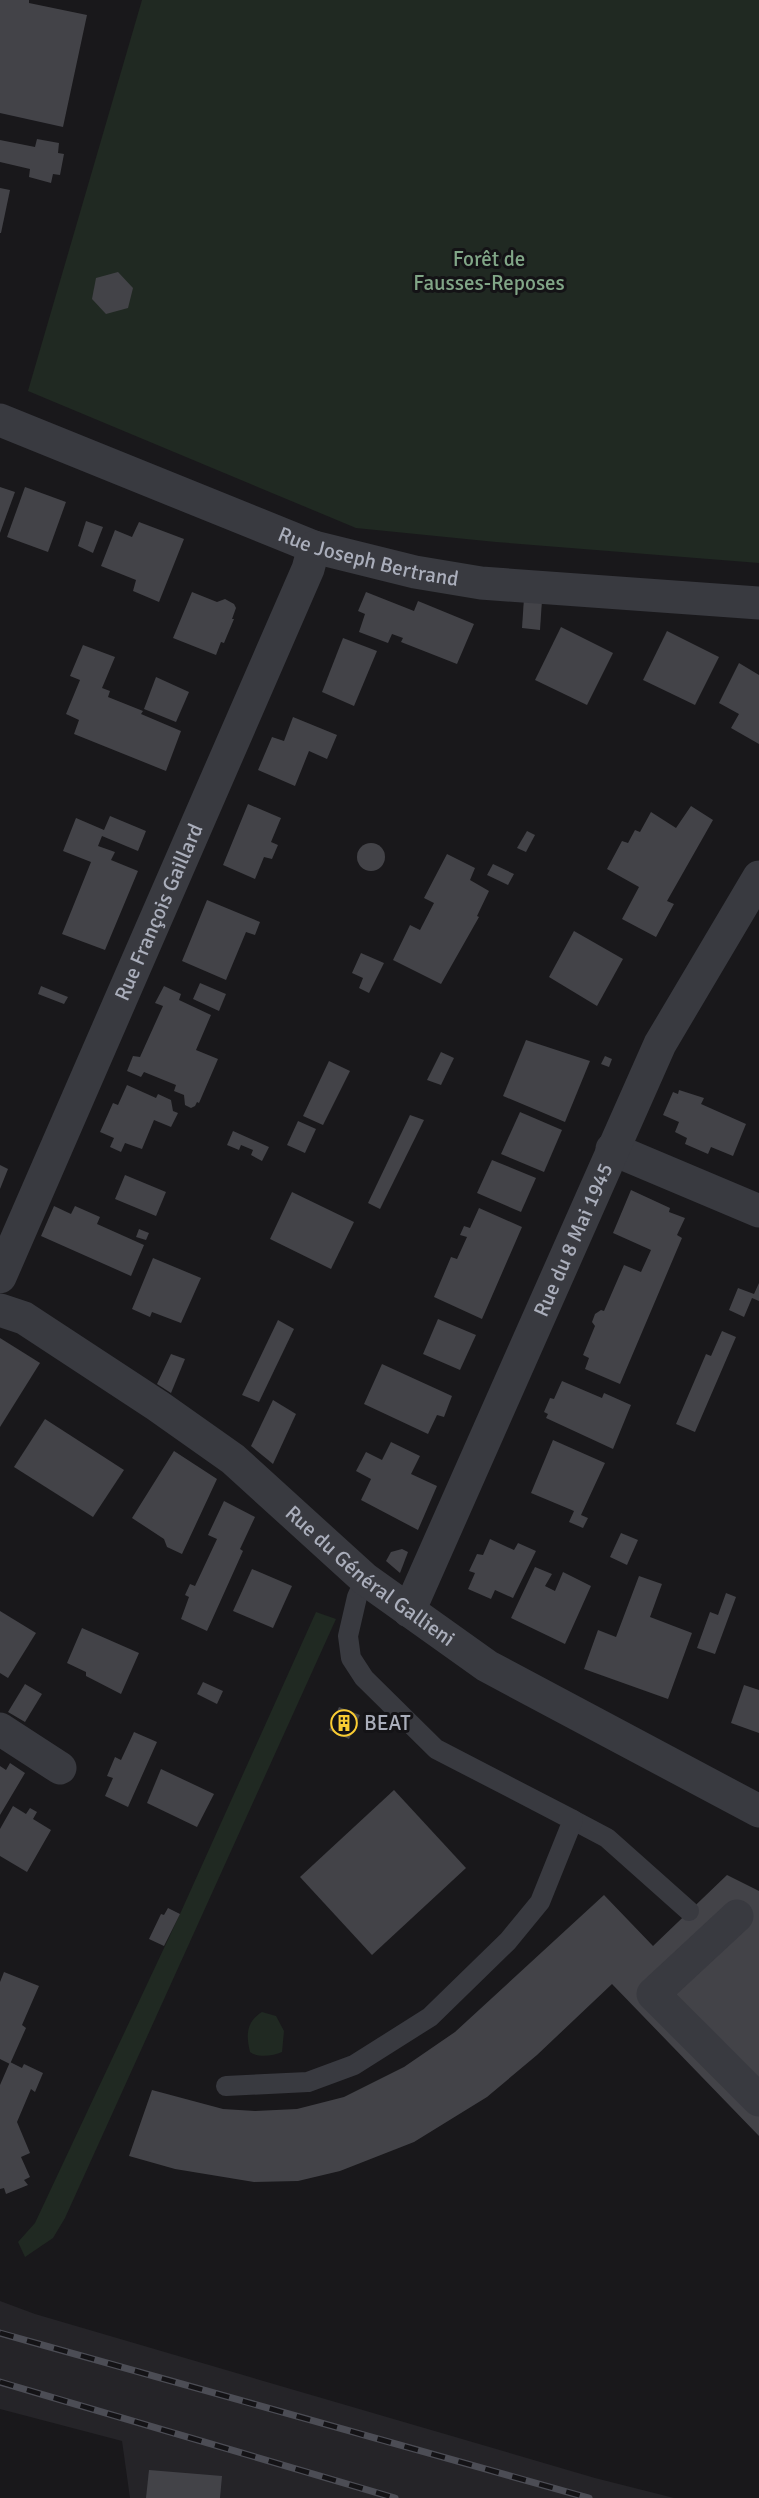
<svg xmlns="http://www.w3.org/2000/svg" width="759" height="2498" font-family="Signika,sans-serif">
  <style>
    .built { fill: #252428 }
    .green { fill: #202922 }
    .building { fill: #434348 }
    .lines { fill: none; stroke-linecap: round; stroke-linejoin: round }
    .lane { stroke: #393a40; stroke-width: 20 }
    .street { stroke: #393a40; stroke-width: 33 }
    .rail-casing { stroke: #4c4d55; stroke-width: 7 }
    .rail { stroke: #141316; stroke-width: 4.5; stroke-dasharray: 14; stroke-linecap: butt }
    .labels { text-anchor: middle; dominant-baseline: central; stroke-width: 6; stroke-linejoin: round; paint-order: stroke }
    .park-label { font-size: 21px; fill: #81a687; stroke: #141316 }
    .street-label { font-size: 21px; fill: #aaaebb; stroke: #141316 }
    .poi-label { font-size: 21px; fill: #aaaebb; stroke: #141316; text-anchor: start }
  </style>
  <rect width="100%" height="100%" fill="#19181b"/>
  <polygon class="built" points="0,2301 35,2314 595,2478 674,2498 130,2498 122,2441 0,2409"/>
  <g class="green">
    <polygon points="142,0 759,0 759,563 496,542 356,528 28,391"/>
    <polygon points="316,1612 336,1619 65,2218 53,2238 25,2257 18,2242 35,2223 180,1914"/>
    <path d="M262 2012 276 2016 284 2031 282 2052C273 2056 258 2058 250 2052 246 2035 246 2022 262 2012Z"/>
  </g>
  <g class="building">
    <polygon points="0,0 29,0 29,3 87,15 63,127 0,113"/>
    <polygon points="37,139 59,143 58,153 64,154 60,175 53,174 51,183 29,177 30,169 0,162 0,140 35,147"/>
    <polygon points="0,188 10,190 1,233 0,233"/>
    <polygon points="118,272 133,288 128,308 106,314 92,299 96,278"/>
    <polygon points="0,487 15,492 0,533"/>
    <polygon points="25,487 66,502 48,552 7,537"/>
    <polygon points="86,521 103,527 93,553 78,546"/>
    <polygon points="139,522 184,539 159,602 133,591 136,580 101,566 115,530 132,537"/>
    <polygon points="192,592 217,602 225,599 234,604 236,608 232,619 234,619 224,643 221,642 216,655 173,638"/>
    <polygon points="366,592 414,611 418,601 474,624 457,664 401,642 403,638 392,634 388,643 359,632 365,614 358,611"/>
    <polygon points="524,598 542,600 540,630 522,628"/>
    <polygon points="561,627 613,653 587,705 535,680"/>
    <polygon points="667,631 719,657 695,705 643,680"/>
    <polygon points="343,638 377,651 354,706 322,692"/>
    <polygon points="83,645 115,657 102,688 110,691 108,697 143,711 141,714 181,731 166,771 74,734 79,720 66,714 80,680 70,676"/>
    <polygon points="739,663 759,675 759,744 731,728 739,714 719,703"/>
    <polygon points="156,677 189,692 176,722 144,709"/>
    <polygon points="293,717 337,735 327,759 309,751 295,786 258,770 272,737 284,741"/>
    <polygon points="248,804 281,818 271,842 278,845 272,859 264,857 255,879 223,865"/>
    <polygon points="691,806 713,820 667,901 674,904 656,937 622,919 639,887 607,869 622,841 628,843 635,830 640,832 651,812 676,828"/>
    <polygon points="110,816 146,831 138,851 102,836 98,846 115,852 111,860 138,871 105,950 62,934 91,862 63,851 76,818 104,830"/>
    <polygon points="527,831 535,835 526,852 517,848"/>
    <circle cx="371" cy="857" r="14"/>
    <polygon points="447,854 475,868 470,880 489,891 477,916 479,917 441,984 393,960 410,925 420,930 434,903 424,898"/>
    <polygon points="493,864 514,874 508,885 487,875"/>
    <polygon points="207,900 260,922 255,935 246,932 226,980 182,961"/>
    <polygon points="574,931 623,959 597,1006 549,977"/>
    <polygon points="361,953 384,963 369,993 359,988 363,978 352,973"/>
    <polygon points="200,983 226,994 219,1011 193,999"/>
    <polygon points="41,986 68,997 64,1004 38,994"/>
    <polygon points="164,986 181,994 179,1000 211,1015 196,1050 218,1059 199,1103 197,1102 195,1106 191,1108 185,1105 184,1095 174,1091 176,1085 144,1072 141,1077 127,1071 133,1056 140,1057 163,1006 155,1003"/>
    <polygon points="526,1040 590,1061 565,1122 503,1096"/>
    <polygon points="441,1052 454,1058 441,1085 427,1080"/>
    <polygon points="605,1056 612,1059 609,1067 601,1064"/>
    <polygon points="329,1061 350,1071 323,1125 303,1116"/>
    <polygon points="127,1085 156,1098 158,1094 171,1100 173,1111 178,1113 171,1127 154,1120 142,1149 125,1143 121,1152 110,1147 114,1138 100,1132 113,1103 118,1105"/>
    <polygon points="679,1090 704,1098 701,1104 746,1124 733,1156 711,1147 708,1154 685,1144 687,1138 675,1132 679,1122 663,1115 673,1092 678,1094"/>
    <polygon points="520,1112 562,1130 544,1172 501,1154"/>
    <polygon points="410,1115 424,1120 380,1209 368,1203"/>
    <polygon points="298,1121 316,1129 305,1153 287,1145"/>
    <polygon points="233,1131 269,1147 262,1161 251,1155 253,1150 241,1145 239,1150 227,1145"/>
    <polygon points="492,1160 536,1178 521,1212 477,1193"/>
    <polygon points="0,1165 8,1169 0,1189"/>
    <polygon points="125,1175 166,1192 156,1216 115,1199"/>
    <polygon points="631,1190 670,1208 669,1212 685,1218 677,1235 682,1238 620,1384 585,1369 589,1358 583,1355 595,1326 592,1322 595,1314 601,1310 604,1311 624,1265 641,1272 651,1250 613,1233"/>
    <polygon points="292,1192 354,1222 331,1269 270,1239"/>
    <polygon points="54,1206 71,1214 75,1206 100,1217 97,1224 144,1245 131,1276 41,1236"/>
    <polygon points="479,1208 522,1227 482,1319 434,1297 451,1257 457,1259 467,1237 460,1235 464,1226 470,1228"/>
    <polygon points="139,1229 149,1233 146,1240 136,1237"/>
    <polygon points="153,1258 201,1278 181,1323 152,1312 150,1317 132,1309"/>
    <polygon points="759,1283 759,1301 752,1298 744,1317 729,1310 738,1288 754,1294"/>
    <polygon points="438,1319 476,1335 460,1370 423,1354"/>
    <polygon points="278,1320 294,1329 259,1402 242,1395"/>
    <polygon points="722,1331 736,1337 695,1432 676,1424 706,1354 711,1356"/>
    <polygon points="0,1338 40,1363 0,1427"/>
    <polygon points="171,1354 185,1359 171,1393 157,1384"/>
    <polygon points="382,1364 452,1396 444,1417 437,1415 428,1434 364,1404"/>
    <polygon points="562,1381 602,1398 604,1393 631,1405 613,1449 546,1418 548,1414 544,1412 550,1398 554,1399"/>
    <polygon points="273,1400 296,1414 273,1464 251,1446"/>
    <polygon points="45,1419 124,1470 93,1517 14,1467"/>
    <polygon points="553,1440 605,1463 581,1515 588,1518 583,1528 569,1522 574,1511 531,1493"/>
    <polygon points="391,1442 420,1456 411,1474 437,1486 418,1530 361,1500 371,1479 356,1471 366,1452 382,1460"/>
    <polygon points="174,1451 217,1479 182,1554 167,1547 164,1539 132,1518"/>
    <polygon points="224,1501 255,1517 240,1549 243,1551 207,1631 181,1619 189,1597 185,1595 190,1584 195,1586 217,1539 208,1535"/>
    <polygon points="621,1533 638,1540 627,1565 610,1557"/>
    <polygon points="490,1539 514,1550 518,1543 536,1551 513,1598 495,1590 491,1599 468,1589 475,1573 469,1571 477,1554 483,1555"/>
    <polygon points="402,1549 408,1552 400,1573 386,1561 391,1552"/>
    <polygon points="535,1567 552,1574 545,1586 555,1591 563,1572 591,1586 565,1644 511,1618"/>
    <polygon points="252,1569 292,1586 273,1628 233,1611"/>
    <polygon points="639,1576 662,1584 650,1617 692,1633 668,1699 584,1669 598,1630 616,1637"/>
    <polygon points="726,1593 736,1597 715,1654 697,1648 710,1612 718,1615"/>
    <polygon points="0,1611 36,1633 8,1678 0,1673"/>
    <polygon points="82,1628 139,1653 121,1694 86,1676 86,1672 67,1663"/>
    <polygon points="203,1682 223,1691 217,1704 197,1694"/>
    <polygon points="25,1684 42,1694 25,1722 8,1712"/>
    <polygon points="744,1685 759,1690 759,1733 731,1723"/>
    <polygon points="339,1707 360,1715 349,1739 329,1730"/>
    <polygon points="134,1732 157,1742 128,1807 105,1796 113,1778 107,1776 115,1757 121,1760"/>
    <polygon points="10,1763 25,1773 0,1815 0,1766 6,1770"/>
    <polygon points="161,1769 214,1794 197,1827 147,1803"/>
    <polygon points="394,1790 466,1868 372,1955 300,1877"/>
    <polygon points="13,1806 26,1814 30,1808 37,1812 33,1819 51,1830 27,1872 0,1856 0,1829"/>
    <polygon points="727,1875 759,1891 759,2136 612,1984 537,2055 487,2097 414,2142 340,2171 298,2181 254,2182 175,2169 129,2156 152,2090 223,2109 255,2111 297,2109 344,2097 404,2067 455,2032 604,1895 653,1946"/>
    <polygon points="168,1908 180,1914 164,1946 149,1939 161,1914 164,1915"/>
    <polygon points="4,1972 39,1986 22,2025 26,2028 10,2064 0,2059 0,1982"/>
    <polygon points="10,2062 22,2068 24,2064 43,2073 35,2092 31,2089 17,2122 30,2153 21,2157 30,2177 24,2180 28,2185 6,2194 4,2188 0,2189 0,2085"/>
    <polygon points="149,2470 222,2476 220,2498 146,2498"/>
  </g>
  <g class="lines">
    <g class="lane">
      <polyline points="573,1820 607,1838 689,1911"/>
      <polyline points="226,2086 308,2082 354,2065 430,2017 508,1941 540,1902 573,1820 436,1749 364,1678 351,1658 348,1636 357,1597 365,1579"/>
    </g>
    <g class="street">
      <path id="s1" d="M0 420 314 547 415 572 481 583 759 603"/>
      <polyline points="612,1149 759,1211"/>
      <path id="s2" d="M0 1277 308 569 314 547"/>
      <path id="s3" d="M0 1310 24 1318 158 1406 233 1459 365 1579 487 1666 759 1811"/>
      <path id="s4" d="M409 1611 660 1044 759 877"/>
      <polyline points="0,1729 60,1768"/>
      <polyline points="737,1916 653,1994 759,2100"/>
    </g>
    <g class="rail-casing">
      <g id="rail">
        <polyline points="0,2333 589,2498"/>
        <polyline points="0,2382 395,2498"/>
      </g>
    </g>
    <use href="#rail" class="rail"/>
  </g>
  <defs>
    <g id="building-ring" transform="scale(1.35)"><circle r="9.5" fill="#141316" stroke="#f9cc33" stroke-width="1.5"/><path d="M-4-6H4V6H1V3H-1V6H-4ZM-2.5-4.3h1.7v1.8h-1.7ZM.8-4.3h1.7v1.8H.8ZM-2.5-1h1.7V.8h-1.7ZM.8-1h1.7V.8H.8Z" fill="#f9cc33"/></g>
  </defs>
  <g fill-rule="evenodd">
    <use href="#building-ring" x="344" y="1723"/>
  </g>
  <g class="labels">
    <g class="park-label">
      <text x="489" y="259">Forêt de<tspan x="489" dy="24">Fausses-Reposes</tspan></text>
    </g>
    <g class="street-label">
      <text stroke="none"><textPath href="#s1" startOffset="394">Rue Joseph Bertrand</textPath></text>
      <text stroke="none"><textPath href="#s2" startOffset="398">Rue François Gaillard</textPath></text>
      <text stroke="none"><textPath href="#s4" startOffset="406">Rue du 8 Mai 1945</textPath></text>
      <text stroke="none"><textPath href="#s3" startOffset="458">Rue du Général Gallieni</textPath></text>
    </g>
    <g class="poi-label">
      <text x="364" y="1723">BEAT</text>
    </g>
  </g>
</svg>
